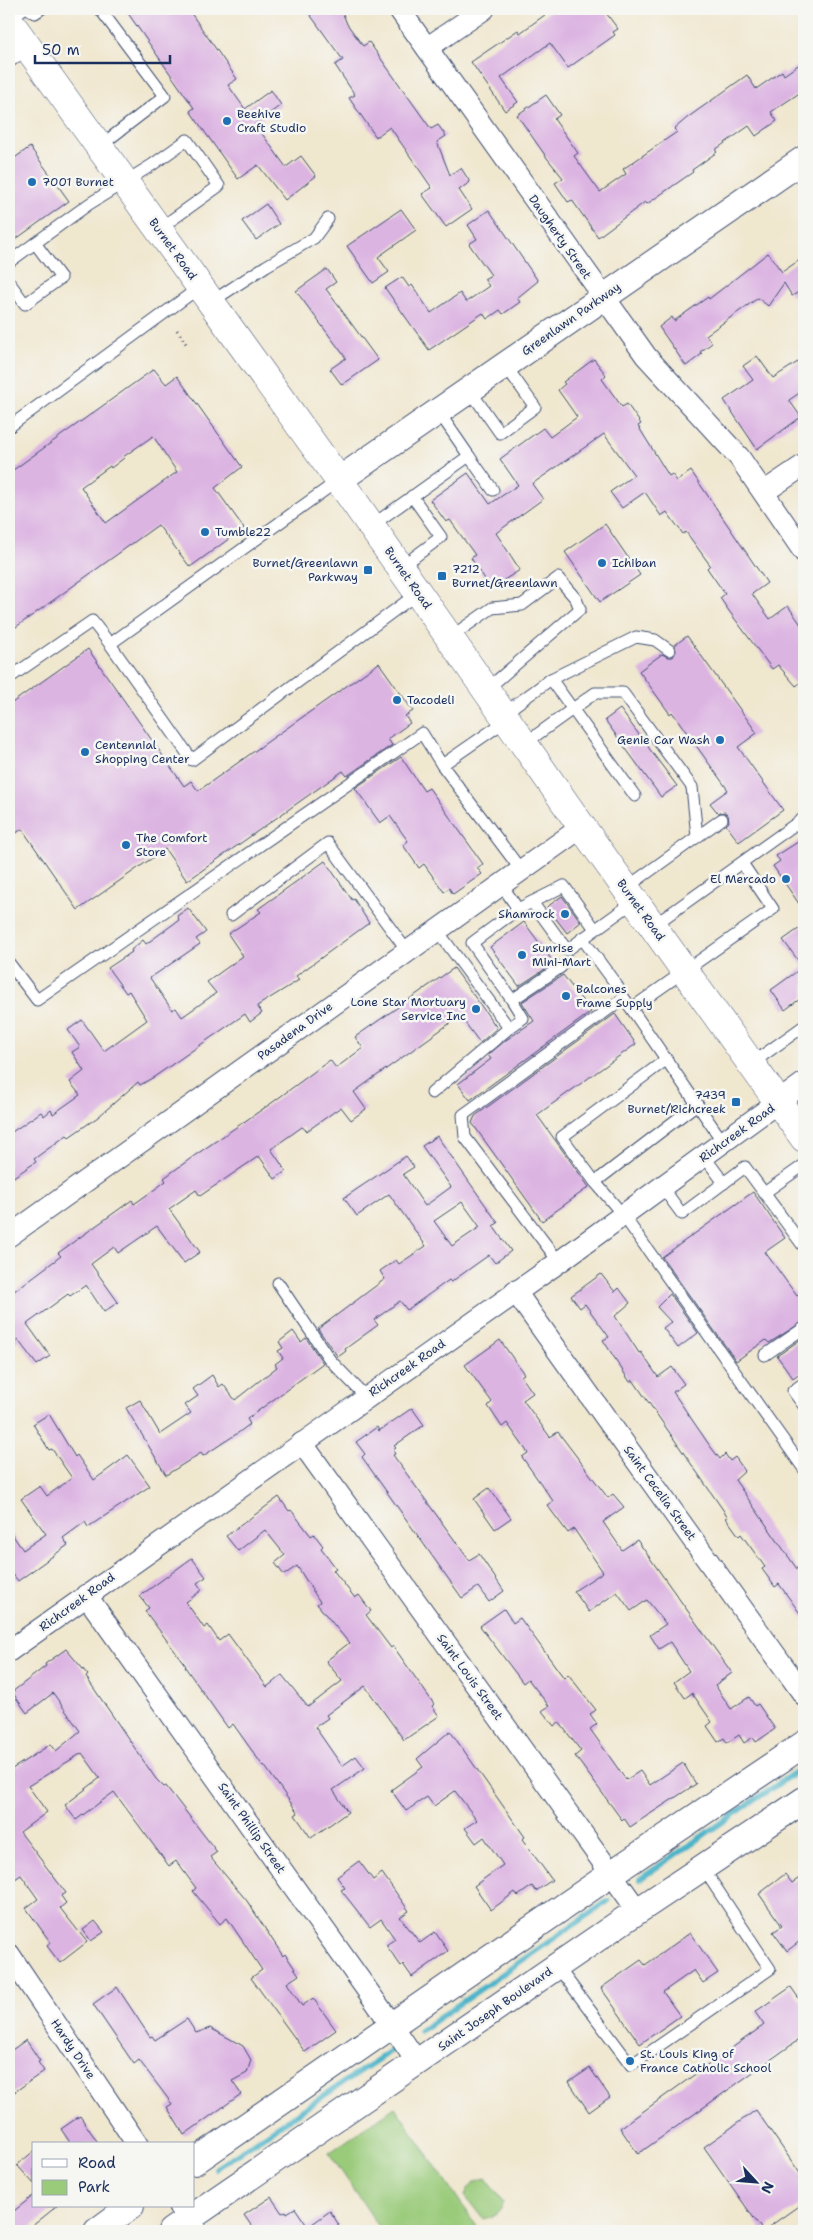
<svg xmlns="http://www.w3.org/2000/svg" width="813" height="2240" font-family="'Shantell Sans',sans-serif">
  <style>
    .green { fill: #9acb7a; stroke: #5a7d6c }
    .lines { fill: none; stroke-linecap: round; stroke-linejoin: round }
    .stream { stroke: #4bb4c9; stroke-width: 5.5 }
    .building { fill: #dcb4e2; fill-rule: evenodd }
    .service-casing { stroke: #3b4b6f; stroke-width: 13 }
    .minor-casing { stroke: #3b4b6f; stroke-width: 23 }
    .tertiary-casing { stroke: #3b4b6f; stroke-width: 28 }
    .secondary-casing { stroke: #3b4b6f; stroke-width: 29 }
    .path { stroke: #3b4b6f; stroke-width: 3; stroke-dasharray: 1 4; stroke-linecap: butt }
    .service { stroke: #fff; stroke-width: 11 }
    .minor { stroke: #fff; stroke-width: 21 }
    .tertiary { stroke: #fff; stroke-width: 26 }
    .secondary { stroke: #fff; stroke-width: 28 }
    .poi-dot { fill: #1f6fb2; stroke: #f6f6f2; stroke-width: 2 }
    .labels { text-anchor: middle; dominant-baseline: central; stroke-width: 5; stroke-linejoin: round; paint-order: stroke }
    .poi-label { font-size: 12px; fill: #1b2f5e; stroke: #f6f6f2; text-anchor: start }
    .street-label { font-size: 12px; fill: #1b2f5e; stroke: #f6f6f2 }
  </style>
  <rect width="100%" height="100%" fill="#f6f6f2"/>
  <filter id="ink" filterUnits="userSpaceOnUse"><feTurbulence type="fractalNoise" baseFrequency=".02" numOctaves="2"/><feDisplacementMap in="SourceGraphic" scale="10" xChannelSelector="R" yChannelSelector="G"/><feConvolveMatrix kernelMatrix="1 2 1 2 8 2 1 2 1" color-interpolation-filters="sRGB"/></filter>
  <filter id="wash" filterUnits="userSpaceOnUse"><feTurbulence type="fractalNoise" baseFrequency=".0096" numOctaves="4" result="noise"/><feDisplacementMap in="SourceGraphic" scale="20" xChannelSelector="R" yChannelSelector="G"/><feGaussianBlur stdDeviation="1.12" result="paint"/><feColorMatrix in="noise" values="0 0 0 0 0 0 0 0 0 0 0 0 0 0 0 0 0 1.4 0 .05"/><feComposite in="paint" operator="in"/></filter>
  <g filter="url(#wash)">
    <rect width="100%" height="100%" fill="#f0e7cf"/>
    <g class="green">
      <polygon points="395,2107 480,2231 382,2231 329,2153"/>
      <path d="M486 2178 504 2202C500 2213 495 2217 483 2219L465 2196C469 2184 474 2181 486 2178Z"/>
    </g>
    <g class="lines">
      <g class="stream">
        <polyline points="640,1879 804,1766"/>
        <polyline points="420,2031 608,1901"/>
        <polyline points="216,2168 392,2050"/>
      </g>
    </g>
    <g id="blocks">
      <g class="building">
        <polygon points="125,9 188,9 237,79 228,85 245,109 271,90 281,105 255,124 286,167 301,156 316,176 285,200 258,165 238,179 190,111 194,108"/>
        <polygon points="306,9 341,9 347,24 363,46 369,42 431,129 438,125 446,136 437,142 450,175 461,168 470,182 459,190 472,209 446,227 422,194 432,188 390,127 376,137 349,98 355,95 335,65 343,60"/>
        <polygon points="553,9 603,9 618,29 613,32 615,35 568,68 550,43 501,78 518,102 505,111 471,62 518,30 520,33"/>
        <polygon points="804,61 804,90 771,112 777,121 756,136 749,126 715,150 717,152 692,170 693,172 647,204 645,202 598,237 572,200 568,202 555,183 563,178 547,158 517,115 546,95 560,115 554,119 578,153 574,156 600,192 626,174 623,169 677,132 674,129 687,118 747,75 756,89 782,71 784,75"/>
        <polygon points="30,147 69,201 9,244 9,162"/>
        <polygon points="266,204 279,224 256,240 242,221"/>
        <polygon points="401,209 416,230 378,257 389,272 373,283 347,246"/>
        <polygon points="489,210 538,281 517,298 520,302 503,314 500,310 487,319 483,313 429,350 385,288 402,277 409,287 412,285 431,313 460,293 466,302 489,286 484,279 491,275 469,244 477,239 468,225"/>
        <polygon points="768,253 782,272 804,257 804,289 792,296 784,283 768,306 758,298 706,335 712,343 700,352 702,354 686,366 659,327 672,317 674,321 708,297 709,299"/>
        <polygon points="327,269 336,282 326,289 378,360 342,385 330,369 346,358 296,291"/>
        <polygon points="757,356 773,378 804,358 804,390 789,400 801,417 757,449 724,400 753,380 743,366"/>
        <polygon points="594,359 606,375 602,379 622,407 627,404 641,424 638,426 669,476 672,474 677,481 691,471 767,583 752,594 770,619 788,606 804,629 804,680 796,686 778,665 772,669 729,611 720,598 725,594 707,568 710,565 686,532 683,534 667,512 661,516 645,492 622,508 610,492 634,475 604,434 532,484 543,499 496,533 520,570 491,588 471,558 475,555 450,520 446,522 430,500 468,473 490,504 518,485 500,459 543,428 550,437 577,417 558,390 565,384 563,382"/>
        <path d="M154 369 166 384 177 376 242 467 215 488 244 528 190 567 158 525 9 632V473ZM153 436 177 472 106 523 81 487 110 466 111 468 124 458 123 457Z"/>
        <polygon points="605,524 640,575 600,602 565,552"/>
        <polygon points="687,636 757,733 738,747 783,810 739,842 726,825 729,822 728,815 725,812 718,813 710,803 728,790 672,712 670,714 639,671 662,654 668,657 673,657 676,651 675,645"/>
        <polygon points="88,649 184,786 191,781 198,791 379,663 413,711 405,716 410,723 388,739 392,745 347,776 343,771 187,881 165,849 78,910 22,829 9,838 9,705"/>
        <polygon points="620,709 677,786 661,797 605,720"/>
        <polygon points="401,757 424,791 429,788 483,864 477,868 482,874 453,894 449,888 444,892 424,864 419,868 403,845 408,841 390,816 380,823 355,788"/>
        <polygon points="804,838 804,911 773,866 780,861 776,856"/>
        <polygon points="325,861 352,900 354,899 369,923 296,976 299,980 257,1006 262,1013 250,1022 245,1014 154,1077 140,1085 138,1082 98,1117 69,1137 67,1135 34,1159 36,1162 9,1180 9,1134 41,1112 44,1116 51,1110 53,1114 80,1095 70,1082 84,1071 72,1052 80,1047 68,1030 82,1020 104,1051 147,1020 129,991 126,993 108,968 132,952 131,950 143,940 146,944 179,920 177,916 188,908 206,932 196,939 200,944 150,978 172,1010 176,1008 182,1017 216,993 207,982 243,956 228,934 261,912 258,909"/>
        <polygon points="562,896 581,922 567,933 547,907"/>
        <polygon points="524,922 554,963 519,986 490,947"/>
        <polygon points="804,925 804,996 785,1010 771,990 803,967 783,940"/>
        <polygon points="454,968 497,1028 480,1043 460,1016 354,1092 366,1109 351,1120 341,1107 307,1131 302,1127 271,1149 286,1171 275,1179 259,1156 200,1196 196,1190 169,1209 200,1252 184,1263 157,1226 118,1253 114,1247 91,1264 118,1302 104,1312 86,1285 70,1296 68,1294 27,1324 50,1356 37,1365 18,1340 9,1347 9,1295 61,1256 58,1253 132,1200 134,1204 158,1187 166,1181 164,1178 194,1156 273,1102 330,1060 336,1068 348,1059 363,1048 355,1037"/>
        <polygon points="563,975 591,1012 470,1100 458,1084 491,1059 488,1055 506,1040 534,1021 522,1002"/>
        <polygon points="615,1014 636,1044 537,1115 589,1187 542,1221 472,1123 475,1116"/>
        <path d="M437 1136 498 1223 493 1226 511 1251 495 1263 489 1255 451 1282 449 1280 407 1310 400 1301 374 1320 378 1325 345 1349 346 1351 338 1357 318 1329 385 1279 380 1271 396 1260 399 1264 426 1246 389 1194 357 1216 344 1198 406 1156 414 1167 403 1174 425 1206 451 1187 422 1146ZM462 1202 480 1227 452 1246 434 1221Z"/>
        <polygon points="753,1192 785,1238 765,1252 797,1296 804,1291 804,1321 769,1343 766,1340 736,1361 662,1257"/>
        <polygon points="601,1274 615,1292 619,1288 630,1303 615,1316 639,1353 641,1352 658,1377 672,1367 684,1384 673,1392 710,1446 720,1459 725,1454 730,1461 735,1457 745,1471 735,1480 804,1579 804,1619 779,1584 775,1587 762,1569 765,1567 741,1534 739,1536 726,1518 728,1517 633,1380 630,1382 603,1340 609,1337 598,1322 585,1304 580,1308 571,1296"/>
        <polygon points="670,1294 698,1333 678,1348 663,1328 671,1322 657,1307"/>
        <polygon points="293,1331 301,1342 306,1338 323,1363 247,1419 250,1424 238,1433 203,1456 201,1453 166,1475 126,1408 140,1400 160,1434 191,1413 185,1405 198,1396 193,1389 212,1375 219,1387 223,1384 235,1400 277,1367 275,1364 283,1358 278,1351 283,1348 279,1342"/>
        <polygon points="804,1337 804,1370 793,1378 777,1356"/>
        <polygon points="500,1340 524,1374 521,1376 533,1393 523,1400 550,1437 558,1432 608,1498 613,1494 624,1507 603,1522 622,1550 637,1540 732,1673 715,1685 731,1709 749,1697 755,1706 758,1704 775,1729 756,1742 753,1737 744,1743 739,1735 727,1743 724,1738 718,1742 707,1726 712,1722 692,1693 685,1698 674,1682 689,1671 670,1642 659,1649 650,1635 666,1624 647,1600 631,1611 617,1592 589,1612 574,1591 603,1572 574,1529 568,1533 547,1505 553,1501 522,1457 528,1453 507,1423 502,1427 488,1406 492,1402 465,1365"/>
        <polygon points="412,1408 424,1425 394,1446 396,1448 393,1450 395,1454 393,1455 469,1560 479,1554 504,1591 489,1602 478,1587 462,1598 362,1457 365,1454 356,1442 377,1427 379,1431"/>
        <polygon points="49,1414 75,1457 77,1455 94,1480 128,1455 150,1486 88,1527 85,1522 63,1538 68,1545 18,1581 9,1569 9,1530 23,1550 46,1534 21,1499 40,1486 47,1496 72,1478 52,1449 49,1450 33,1424"/>
        <polygon points="489,1488 511,1518 495,1529 474,1499"/>
        <polygon points="279,1497 289,1511 291,1510 311,1536 314,1534 323,1546 321,1548 336,1568 333,1570 355,1598 359,1595 371,1611 366,1615 391,1648 393,1646 434,1704 432,1706 439,1716 404,1740 365,1686 326,1715 328,1718 315,1727 342,1766 356,1756 365,1768 333,1790 348,1812 311,1838 295,1815 298,1813 264,1765 263,1766 233,1724 228,1728 185,1667 186,1666 145,1611 149,1608 140,1596 192,1558 206,1577 197,1583 202,1590 186,1602 204,1628 208,1625 219,1641 228,1634 267,1687 282,1675 308,1707 342,1681 326,1661 349,1643 317,1604 320,1602 297,1566 284,1575 275,1563 285,1555 265,1530 238,1551 226,1536"/>
        <polygon points="504,1609 513,1623 520,1618 564,1678 568,1674 596,1710 590,1714 597,1724 590,1729 626,1780 640,1771 650,1785 683,1763 696,1784 630,1827 624,1818 622,1820 575,1756 581,1751 559,1722 554,1726 542,1711 549,1706 528,1679 523,1683 480,1626"/>
        <polygon points="66,1649 88,1675 86,1677 156,1779 164,1787 166,1786 217,1852 210,1857 247,1901 283,1956 285,1954 299,1975 287,1983 302,2006 313,1998 336,2030 305,2052 251,1978 262,1970 227,1918 220,1924 193,1891 196,1888 176,1861 169,1866 114,1792 76,1820 65,1805 100,1778 82,1753 28,1786 47,1812 20,1832 66,1893 61,1896 66,1903 60,1908 87,1942 60,1963 47,1946 51,1943 26,1908 38,1899 21,1875 9,1883 9,1771 51,1744 56,1751 80,1731 53,1693 27,1713 12,1692 46,1666 45,1664"/>
        <polygon points="450,1731 525,1837 522,1839 552,1880 536,1891 532,1886 518,1896 515,1892 491,1910 474,1886 503,1865 484,1837 476,1843 465,1828 477,1820 455,1791 434,1806 427,1797 406,1811 391,1790 423,1767 417,1759"/>
        <polygon points="359,1861 373,1880 382,1873 409,1911 400,1917 420,1943 435,1932 448,1951 412,1977 403,1964 401,1966 386,1945 395,1939 381,1919 370,1927 341,1890 345,1888 337,1877"/>
        <polygon points="785,1874 792,1883 804,1875 804,1938 787,1951 773,1932 782,1926 759,1894"/>
        <polygon points="95,1921 104,1932 91,1941 83,1930"/>
        <polygon points="690,1933 718,1973 703,1983 694,1970 663,1992 680,2016 640,2044 601,1988 641,1960 645,1965"/>
        <polygon points="117,1987 150,2037 152,2036 155,2040 187,2019 196,2033 210,2028 243,2046 251,2060 247,2073 232,2081 241,2094 184,2135 167,2107 172,2104 139,2060 134,2064 93,2004"/>
        <polygon points="791,1987 804,2006 804,2036 638,2154 620,2128 764,2025 755,2012"/>
        <polygon points="26,2040 40,2061 38,2062 44,2071 9,2096 9,2052"/>
        <polygon points="590,2068 610,2097 589,2112 569,2082"/>
        <polygon points="756,2110 804,2179 804,2202 763,2231 704,2147"/>
        <polygon points="80,2116 99,2144 71,2144 61,2129"/>
        <polygon points="34,2151 34,2184 17,2165"/>
        <polygon points="34,2195 34,2206 57,2206 26,2231 9,2231 9,2215"/>
        <polygon points="271,2197 282,2213 286,2211 287,2213 295,2208 308,2227 330,2211 339,2225 330,2231 255,2231 244,2215"/>
      </g>
    </g>
  </g>
  <g filter="url(#ink)">
    <use href="#blocks" fill-opacity="0" stroke="#3b4b6f" stroke-width="1"/>
    <g class="lines">
      <g class="service-casing">
        <g id="service">
          <polyline points="29,9 35,13 41,9"/>
          <polyline points="9,19 23,9"/>
          <polyline points="100,146 165,96 100,9"/>
          <polyline points="9,262 89,204 152,165 187,140 219,186 159,229"/>
          <polyline points="9,282 25,304 61,278 35,243"/>
          <polyline points="211,302 266,266 314,238 328,219"/>
          <polyline points="469,389 500,433 535,407 505,365"/>
          <polyline points="9,427 200,287"/>
          <polyline points="469,456 493,490"/>
          <polyline points="339,480 110,644 192,760 418,593"/>
          <polyline points="371,526 469,456 438,411"/>
          <polyline points="401,567 441,537 412,496"/>
          <polyline points="449,638 492,608 522,605 558,578 576,599 580,609 486,690"/>
          <polyline points="9,678 92,621 110,644"/>
          <polyline points="551,679 635,796"/>
          <polyline points="503,714 551,679 636,637 655,640 669,650"/>
          <polyline points="524,744 595,693 623,693 692,787 697,837"/>
          <polyline points="442,765 507,720"/>
          <polyline points="501,884 518,909 472,943 512,1000"/>
          <polyline points="626,888 722,819"/>
          <polyline points="532,902 564,886 595,929"/>
          <polyline points="518,909 532,902 567,950 635,901"/>
          <polyline points="231,915 328,843 407,951"/>
          <polyline points="653,926 804,818"/>
          <polyline points="437,930 509,1028 523,1018 512,1000 561,967"/>
          <polyline points="582,938 618,987"/>
          <polyline points="9,963 37,1000 422,733 442,765 521,870"/>
          <polyline points="632,1008 773,909 742,863"/>
          <polyline points="667,1059 562,1137 595,1182 697,1104"/>
          <polyline points="752,1063 804,1026"/>
          <polyline points="432,1093 509,1028"/>
          <polyline points="704,1156 724,1183"/>
          <polyline points="595,1182 623,1215 804,1469"/>
          <polyline points="662,1187 682,1214 745,1167 804,1247"/>
          <polyline points="764,1193 804,1165"/>
          <polyline points="559,1262 465,1137 463,1115 624,998 723,1142"/>
          <polyline points="278,1283 330,1360 366,1397"/>
          <polyline points="765,1355 804,1328"/>
          <polyline points="804,1383 793,1391 804,1406"/>
          <polyline points="557,1966 631,2065 770,1969 703,1868"/>
        </g>
      </g>
      <g class="minor-casing">
        <g id="minor">
          <polyline points="399,9 646,356 739,457 804,552"/>
          <polyline points="427,48 484,9"/>
          <polyline points="9,56 25,43"/>
          <polyline points="764,492 804,465"/>
          <polyline points="9,1236 582,827"/>
          <polyline points="515,1291 804,1695"/>
          <polyline points="302,1443 638,1911"/>
          <polyline points="86,1595 392,2025 417,2062"/>
          <polyline points="9,1651 559,1262 804,1083"/>
          <polyline points="9,1954 137,2144"/>
          <polyline points="179,2206 196,2231"/>
        </g>
      </g>
      <g class="tertiary-casing">
        <g id="tertiary">
          <polyline points="339,480 804,159"/>
          <polyline points="194,2162 611,1874 804,1744"/>
          <polyline points="97,2231 131,2206"/>
          <polyline points="171,2231 624,1920 804,1800"/>
        </g>
      </g>
      <g class="secondary-casing">
        <polyline id="secondary" points="9,21 351,497 582,827 804,1138"/>
      </g>
      <polyline class="path" points="177,330 187,345"/>
      <use href="#service" class="service"/>
      <use href="#minor" class="minor"/>
      <use href="#tertiary" class="tertiary"/>
      <use href="#secondary" class="secondary"/>
    </g>
  </g>
  <g class="poi-dot">
    <circle cx="227" cy="121" r="5"/>
    <circle cx="32" cy="182" r="5"/>
    <circle cx="205" cy="532" r="5"/>
    <circle cx="602" cy="563" r="5"/>
    <rect x="363" y="565" width="10" height="10" rx="2.5"/>
    <rect x="437" y="571" width="10" height="10" rx="2.5"/>
    <circle cx="397" cy="700" r="5"/>
    <circle cx="720" cy="740" r="5"/>
    <circle cx="85" cy="752" r="5"/>
    <circle cx="126" cy="845" r="5"/>
    <circle cx="786" cy="879" r="5"/>
    <circle cx="565" cy="914" r="5"/>
    <circle cx="522" cy="955" r="5"/>
    <circle cx="566" cy="996" r="5"/>
    <circle cx="476" cy="1009" r="5"/>
    <rect x="731" y="1097" width="10" height="10" rx="2.5"/>
    <circle cx="630" cy="2061" r="5"/>
  </g>
  <g class="labels">
    <g class="poi-label">
      <text x="237" y="114">Beehive<tspan x="237" dy="14">Craft Studio</tspan></text>
      <text x="42" y="182">7001 Burnet</text>
      <text x="215" y="532">Tumble22</text>
      <text x="358" y="563" text-anchor="end">Burnet/Greenlawn<tspan x="358" dy="14">Parkway</tspan></text>
      <text x="612" y="563">Ichiban</text>
      <text x="452" y="569">7212<tspan x="452" dy="14">Burnet/Greenlawn</tspan></text>
      <text x="407" y="700">Tacodeli</text>
      <text x="710" y="740" text-anchor="end">Genie Car Wash</text>
      <text x="95" y="745">Centennial<tspan x="95" dy="14">Shopping Center</tspan></text>
      <text x="136" y="838">The Comfort<tspan x="136" dy="14">Store</tspan></text>
      <text x="776" y="879" text-anchor="end">El Mercado</text>
      <text x="555" y="914" text-anchor="end">Shamrock</text>
      <text x="532" y="948">Sunrise<tspan x="532" dy="14">Mini-Mart</tspan></text>
      <text x="576" y="989">Balcones<tspan x="576" dy="14">Frame Supply</tspan></text>
      <text x="466" y="1002" text-anchor="end">Lone Star Mortuary<tspan x="466" dy="14">Service Inc</tspan></text>
      <text x="726" y="1095" text-anchor="end">7439<tspan x="726" dy="14">Burnet/Richcreek</tspan></text>
      <text x="640" y="2054">St. Louis King of<tspan x="640" dy="14">France Catholic School</tspan></text>
    </g>
    <g class="street-label">
      <text transform="translate(560 237) rotate(55)">Daugherty Street</text>
      <text transform="translate(173 249) rotate(54)">Burnet Road</text>
      <text transform="translate(571 319) rotate(-35)">Greenlawn Parkway</text>
      <text transform="translate(408 578) rotate(55)">Burnet Road</text>
      <text transform="translate(641 910) rotate(54)">Burnet Road</text>
      <text transform="translate(295 1031) rotate(-36)">Pasadena Drive</text>
      <text transform="translate(737 1133) rotate(-36)">Richcreek Road</text>
      <text transform="translate(407 1368) rotate(-35)">Richcreek Road</text>
      <text transform="translate(660 1493) rotate(54)">Saint Cecelia Street</text>
      <text transform="translate(77 1602) rotate(-36)">Richcreek Road</text>
      <text transform="translate(470 1677) rotate(54)">Saint Louis Street</text>
      <text transform="translate(252 1828) rotate(55)">Saint Phillip Street</text>
      <text transform="translate(495 2009) rotate(-35)">Saint Joseph Boulevard</text>
      <text transform="translate(73 2049) rotate(56)">Hardy Drive</text>
    </g>
  </g>
  <rect width="813" height="2240" fill="none" stroke="#f6f6f2" stroke-width="30"/>
  <rect x="32" y="2142" width="162" height="65" fill="#f6f6f2" stroke="#9ea6b7"/>
  <rect x="42" y="2159" width="25" height="8" fill="#ffffff" stroke="#9ea6b7"/>
  <text x="78" y="2168" font-size="15" fill="#1b2f5e">Road</text>
  <rect x="42" y="2180" width="25" height="15" fill="#9acb7a" stroke="#9ea6b7"/>
  <text x="78" y="2192" font-size="15" fill="#1b2f5e">Park</text>
  <g transform="translate(756 2182) rotate(116)" stroke="#f6f6f2" stroke-width="4" paint-order="stroke">
  <path d="M0-4L9 19L0 12L-9 19Z" fill="#1b2f5e"/>
  <text y="-8" font-size="14" font-weight="bold" text-anchor="middle" fill="#1b2f5e">N</text>
  </g>
  <path d="M35 55v8h135v-8" fill="none" stroke="#1b2f5e" stroke-width="2.5"/>
  <text x="42" y="55" font-size="15" fill="#1b2f5e" stroke="#f6f6f2" stroke-width="4" paint-order="stroke">50 m</text>
</svg>
